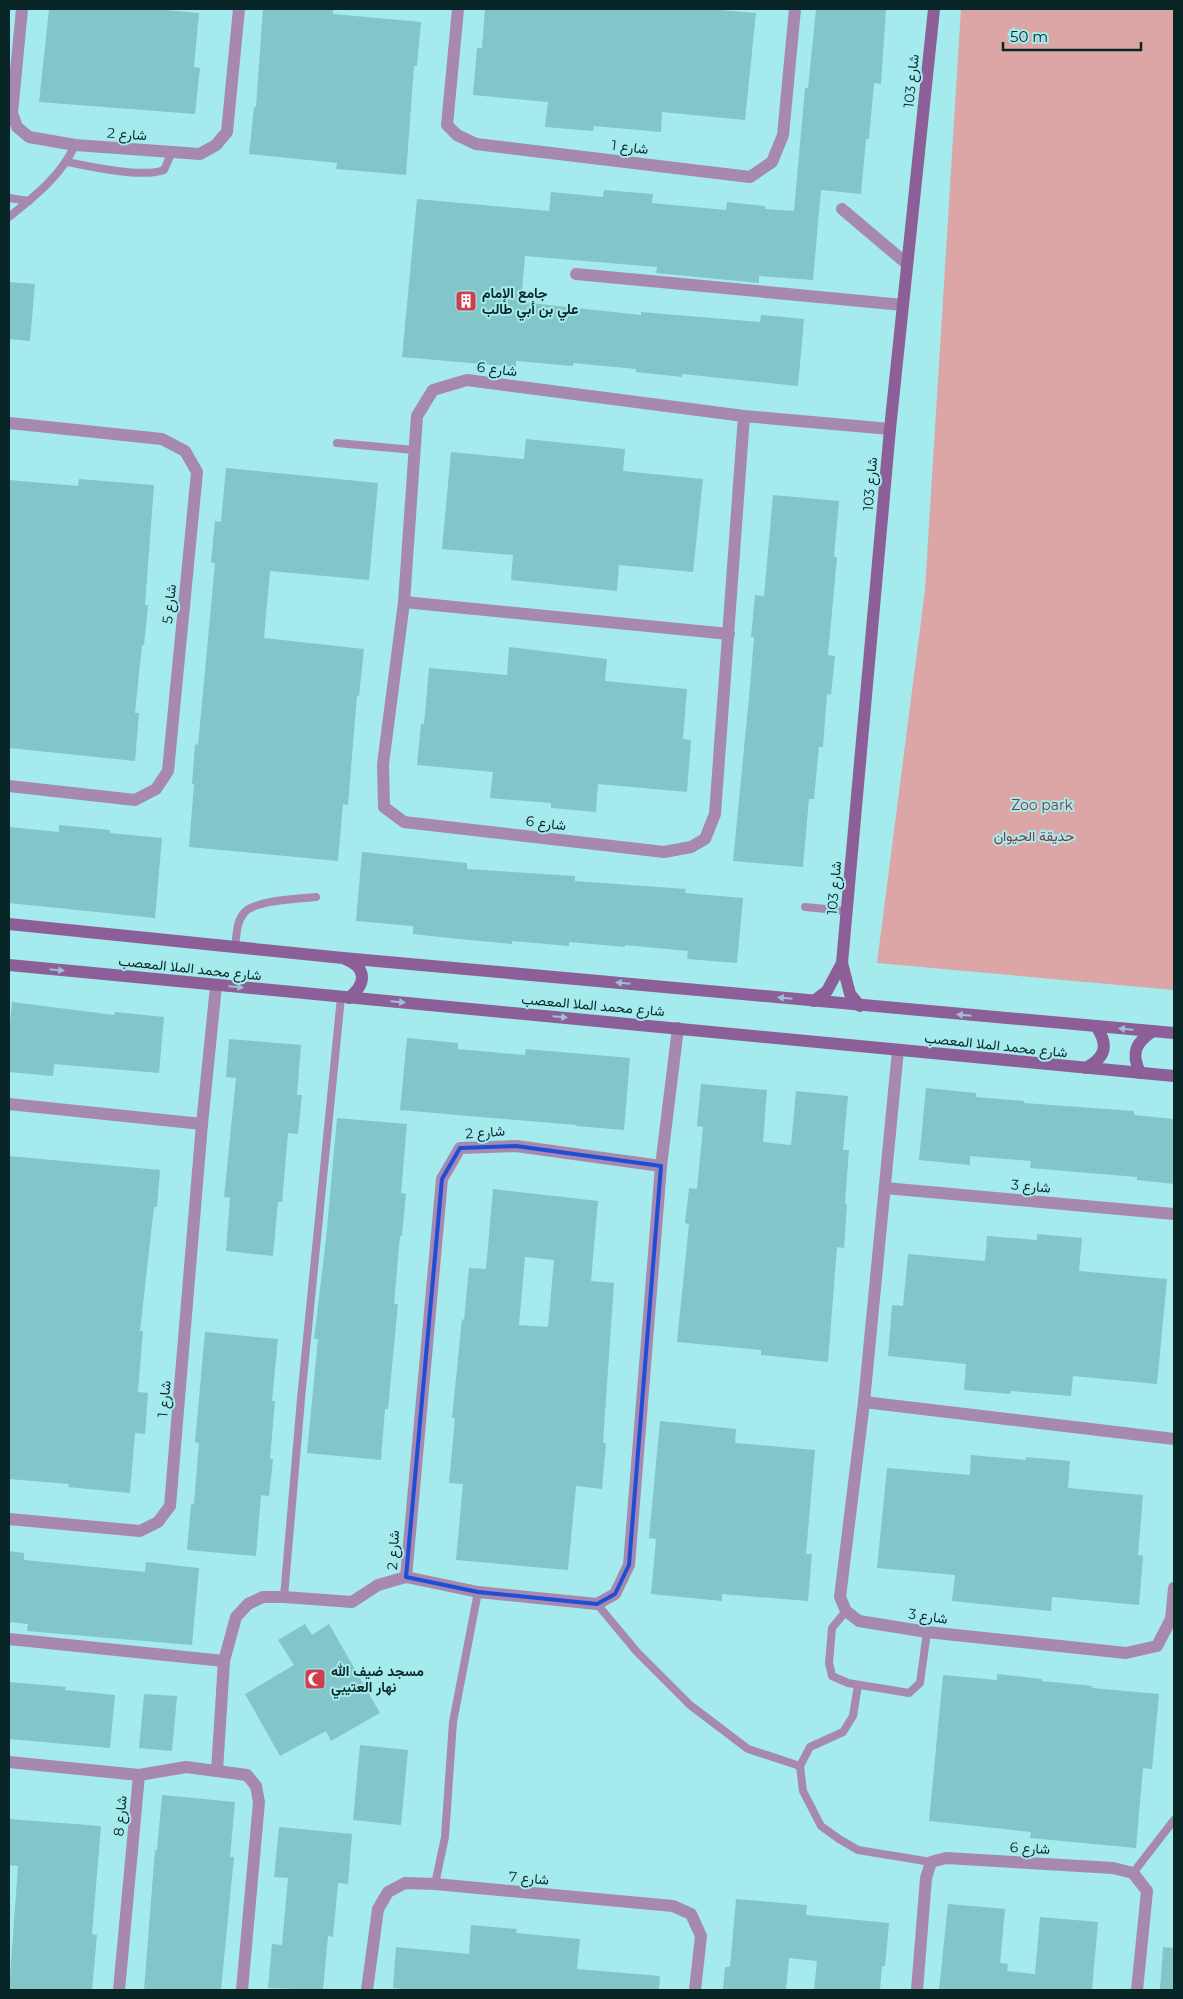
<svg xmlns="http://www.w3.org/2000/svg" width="1183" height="1999" font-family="Montserrat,Vazirmatn,sans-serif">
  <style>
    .green { fill: #dba6a5 }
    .building { fill: #82c6c9; fill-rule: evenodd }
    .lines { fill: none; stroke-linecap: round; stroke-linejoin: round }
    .lane { stroke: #a788af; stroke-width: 8 }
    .street { stroke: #a788af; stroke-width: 12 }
    .secondary { stroke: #8c5f98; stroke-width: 12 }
    .oneway { fill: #9ec0d4 }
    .marked { fill: none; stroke: #1d4ed8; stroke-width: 4; stroke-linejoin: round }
    .labels { text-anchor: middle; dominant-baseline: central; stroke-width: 4; stroke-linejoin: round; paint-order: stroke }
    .street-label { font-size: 14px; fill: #092627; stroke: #a5eaed }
    .poi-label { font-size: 14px; font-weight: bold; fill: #092627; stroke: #a5eaed; text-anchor: start }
    .park-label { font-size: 14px; fill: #8b353a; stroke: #a5eaed }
  </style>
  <rect width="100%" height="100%" fill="#a5eaed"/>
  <polygon class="green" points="961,9 1174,9 1174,990 877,963 925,590"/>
  <g class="building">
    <polygon points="49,9 156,9 199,13 194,67 200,68 195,114 39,102"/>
    <polygon points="263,9 333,9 333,14 421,22 417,66 414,66 406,175 336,169 337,163 249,154 254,107 256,107"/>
    <polygon points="485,9 708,9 756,13 745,120 662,112 661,132 594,126 593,131 545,127 548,102 473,95 477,48 482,48"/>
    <polygon points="816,9 886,9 881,84 874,83 869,139 866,139 861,194 821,190 813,280 759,276 759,283 656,273 657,267 525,256 521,302 641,315 641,312 760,322 761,315 804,319 798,386 682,374 682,377 636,372 636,369 573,363 573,366 516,361 516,367 402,357 417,199 549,211 551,192 603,197 604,190 653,194 652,203 726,210 727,202 765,206 765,209 794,211 805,88 808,88"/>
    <polygon points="9,282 35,284 30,341 9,339"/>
    <polygon points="526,439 625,449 623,471 703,479 693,572 619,565 617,591 511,580 513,555 442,549 451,452 524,459"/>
    <polygon points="226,468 378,483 369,580 270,571 264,638 364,649 359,696 357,696 348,805 343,804 338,861 189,847 194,784 192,784 195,744 198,745 215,563 211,562 215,521 221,522"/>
    <polygon points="79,479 154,485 145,605 148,605 144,645 142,645 135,713 139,713 135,761 9,748 9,480 78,486"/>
    <polygon points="773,495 839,501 834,557 837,557 828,655 835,656 831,695 827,694 823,747 819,747 814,799 809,799 803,867 733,861 750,687 754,637 751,637 755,595 764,596"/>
    <polygon points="509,647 607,659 605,681 687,689 683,739 691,740 687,792 598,784 596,812 551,808 551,803 490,798 493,772 417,765 421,724 424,724 429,668 507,675"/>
    <polygon points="59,825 110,830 110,833 162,838 155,918 9,903 9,827 59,832"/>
    <polygon points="362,852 467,863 467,869 575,876 575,881 686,889 685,893 743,898 737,963 687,959 688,951 625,945 625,947 569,942 569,946 512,941 512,944 459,939 413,934 413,926 356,921"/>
    <polygon points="12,1002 114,1015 115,1012 164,1017 159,1073 54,1064 53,1076 9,1072 9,1037"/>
    <polygon points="407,1038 458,1043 458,1049 525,1055 526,1049 630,1058 624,1130 576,1126 576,1125 400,1110"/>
    <polygon points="229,1039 301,1045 297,1095 302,1095 298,1134 288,1133 282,1202 278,1202 273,1256 226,1251 230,1198 224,1197 236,1078 226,1077"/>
    <polygon points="701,1084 767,1090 763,1142 791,1145 796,1091 848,1096 843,1150 849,1150 845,1204 847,1205 844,1248 837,1247 828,1362 761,1355 761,1350 677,1342 689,1224 685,1223 689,1188 697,1189 703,1127 697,1126"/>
    <polygon points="926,1088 976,1093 976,1097 1024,1101 1024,1103 1134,1111 1134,1115 1174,1119 1174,1184 1137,1180 1137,1177 1030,1168 1031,1161 970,1156 970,1165 919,1160"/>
    <polygon points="337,1118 407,1124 401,1193 406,1194 402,1236 400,1236 394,1304 398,1304 388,1409 385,1409 381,1460 307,1453 318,1339 314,1339 326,1239"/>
    <polygon points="9,1156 160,1170 157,1207 154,1207 140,1331 143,1331 138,1392 148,1393 145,1434 135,1433 130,1493 68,1487 69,1484 9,1479"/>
    <path d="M493 1189 598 1201 591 1281 614 1283 603 1443H606L602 1489 576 1486 568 1570 456 1560 463 1484 449 1483 455 1418H452L462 1319 464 1320 469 1268 486 1269ZM525 1257 554 1260 548 1327 519 1325Z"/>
    <polygon points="1037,1234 1082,1238 1079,1271 1167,1279 1157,1384 1073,1376 1071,1396 1011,1391 1010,1394 964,1390 966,1364 888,1356 892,1305 903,1306 908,1254 985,1261 987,1236 1037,1240"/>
    <polygon points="205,1332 278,1339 272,1401 275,1401 270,1459 273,1459 269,1496 261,1495 256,1556 187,1550 191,1504 194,1504 199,1443 195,1442"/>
    <polygon points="660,1421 736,1429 735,1443 815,1450 806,1554 812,1554 808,1601 722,1594 722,1601 651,1594 656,1539 649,1538"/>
    <polygon points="971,1455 1026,1460 1026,1457 1070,1461 1068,1488 1143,1495 1138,1555 1143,1556 1139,1605 1052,1597 1051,1611 952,1601 955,1575 877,1568 887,1468 970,1475"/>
    <polygon points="9,1551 24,1553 24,1560 145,1572 146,1562 199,1568 192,1645 27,1631 28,1624 9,1622"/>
    <polygon points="305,1624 312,1635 329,1624 380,1713 331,1741 326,1731 280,1756 245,1694 294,1665 278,1640"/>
    <polygon points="997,1674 1042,1679 1042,1681 1093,1686 1092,1688 1159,1694 1152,1769 1143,1768 1136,1848 1030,1838 1031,1832 929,1821 943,1675 997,1680"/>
    <polygon points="9,1682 66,1687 65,1690 115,1695 110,1748 9,1739"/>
    <polygon points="144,1694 177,1696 172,1751 139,1748"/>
    <polygon points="360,1745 408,1750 401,1825 353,1820"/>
    <polygon points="162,1795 235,1802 230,1857 234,1857 221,1990 144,1990 155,1850 157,1850"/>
    <polygon points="9,1819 101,1826 92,1934 97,1935 92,1990 9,1990 18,1866 9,1865"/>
    <polygon points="279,1827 352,1834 348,1884 338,1883 333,1937 328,1936 323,1990 268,1988 272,1944 282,1945 288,1878 274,1877"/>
    <polygon points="736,1899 807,1905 806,1915 889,1923 885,1966 882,1966 880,1990 814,1990 817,1961 789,1958 786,1990 723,1990 725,1967 730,1967"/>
    <polygon points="948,1904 1005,1909 1000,1963 1008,1964 1007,1971 1035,1974 1040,1917 1098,1922 1092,1990 939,1990"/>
    <polygon points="471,1925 517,1929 516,1933 580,1939 577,1969 660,1976 659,1990 414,1990 393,1988 396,1947 469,1954"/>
    <polygon points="1163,1947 1174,1948 1174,1990 1160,1989"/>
  </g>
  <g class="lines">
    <g class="lane">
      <path d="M67 162C91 167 143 178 164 170L172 152"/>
      <polyline points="9,198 29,201"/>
      <path d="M9 217C35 196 61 176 75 145"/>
      <polyline points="337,443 414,450"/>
      <polyline points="805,907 847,911"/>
      <path d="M235 947C237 935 236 922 244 913 254 900 299 899 316 897"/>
      <polyline points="284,1597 301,1399 341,997"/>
      <polyline points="597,1604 637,1652 690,1705 748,1749 800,1766"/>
      <polyline points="846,1611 832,1628 829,1663 832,1676 848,1683 909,1693 920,1683 927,1632"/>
      <polyline points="858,1685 853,1716 843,1732 810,1747 800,1766 803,1791 821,1826 839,1839 858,1850 931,1862"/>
      <polyline points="1133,1873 1174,1820"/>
      <polyline points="435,1884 445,1837 453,1722 478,1592"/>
    </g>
    <g class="street">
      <polyline points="22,9 12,113 17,127 29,137 75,145 200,154 216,145 227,132 239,9"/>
      <polyline points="458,9 447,125 457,135 476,144 750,177 772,162 783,135 795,9"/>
      <polyline points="842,209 907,264"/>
      <polyline points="576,274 903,305"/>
      <polyline points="744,416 715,814 705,839 691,847 664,852 404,822 384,807 383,764 404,602 417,416 433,390 467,380 744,416 890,429"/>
      <polyline points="9,423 162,439 185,451 197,472 168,771 156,789 135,800 9,786"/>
      <polyline points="404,602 729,634"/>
      <polyline points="898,1050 864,1402 840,1597 846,1611 859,1621 927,1632 1126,1653 1157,1646 1171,1619 1174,1588"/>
      <polyline points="9,1104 202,1124"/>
      <polyline points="885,1188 1174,1214"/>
      <polyline points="864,1402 1174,1439"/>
      <polyline points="9,1519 140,1531 158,1522 170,1506 202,1124 216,986"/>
      <polyline points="406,1577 442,1179 460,1148 516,1146 661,1166"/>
      <polyline points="9,1639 224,1661"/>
      <polyline points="9,1762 139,1775 186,1767 247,1775 256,1786 259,1802 242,1990"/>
      <polyline points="217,1771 224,1661 236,1617 248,1604 263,1597 284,1597 352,1602 378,1585 406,1577 478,1592 597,1604 615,1594 629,1565 661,1166 678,1028"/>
      <polyline points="119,1990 139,1775"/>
      <polyline points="367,1990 378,1909 388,1892 405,1883 435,1884 673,1906 691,1914 701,1936 695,1990"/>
      <polyline points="917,1990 926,1878 931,1862 946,1858 1113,1868 1133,1873 1147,1891 1137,1990"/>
    </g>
    <g class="secondary">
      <polyline points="9,924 343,958 1174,1033"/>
      <path d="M345 959C368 968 366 984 349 998"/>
      <polyline points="9,965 1174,1076"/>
      <polyline points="814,1001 827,991 842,963"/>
      <polyline points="860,1006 850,994 842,963 890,429 934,9"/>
      <path d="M1086 1068C1106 1057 1109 1045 1096 1026"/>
      <path d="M1140 1073C1131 1053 1135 1043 1153 1031"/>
    </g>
  </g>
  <defs><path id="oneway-solid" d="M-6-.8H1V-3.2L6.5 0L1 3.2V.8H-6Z" transform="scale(1.25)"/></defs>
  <g class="oneway">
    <use href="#oneway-solid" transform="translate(57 970) rotate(6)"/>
    <use href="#oneway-solid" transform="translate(623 983) rotate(-175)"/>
    <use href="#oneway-solid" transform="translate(236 987) rotate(5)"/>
    <use href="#oneway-solid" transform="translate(785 998) rotate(-175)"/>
    <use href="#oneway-solid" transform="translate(398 1002) rotate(5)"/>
    <use href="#oneway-solid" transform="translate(964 1015) rotate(-175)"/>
    <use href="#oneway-solid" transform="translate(560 1017) rotate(5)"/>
    <use href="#oneway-solid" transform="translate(1126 1029) rotate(-175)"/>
  </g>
  <path class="marked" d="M516 1146 661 1166 629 1565 615 1594 597 1604 478 1592 406 1577 442 1179 460 1148Z"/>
  <defs>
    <g id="building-square" transform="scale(1.125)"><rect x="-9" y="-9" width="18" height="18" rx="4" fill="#ce3e4c" stroke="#a5eaed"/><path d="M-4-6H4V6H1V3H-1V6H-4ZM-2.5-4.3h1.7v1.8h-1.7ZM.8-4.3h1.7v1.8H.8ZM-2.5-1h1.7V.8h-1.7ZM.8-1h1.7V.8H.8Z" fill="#fff"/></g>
    <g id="mosque-square" transform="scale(1.125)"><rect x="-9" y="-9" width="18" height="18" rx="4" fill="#ce3e4c" stroke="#a5eaed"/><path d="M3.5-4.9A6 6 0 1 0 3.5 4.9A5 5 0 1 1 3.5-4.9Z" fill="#fff"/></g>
  </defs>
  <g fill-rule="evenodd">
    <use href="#building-square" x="466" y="301"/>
    <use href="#mosque-square" x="315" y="1679"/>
  </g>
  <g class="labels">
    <g class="street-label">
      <text transform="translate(911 81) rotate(-84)">شارع 103</text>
      <text transform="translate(127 134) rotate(4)">شارع 2</text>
      <text transform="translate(630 147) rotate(7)">شارع 1</text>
      <text transform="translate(497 369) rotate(7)">شارع 6</text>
      <text transform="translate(870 484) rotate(-85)">شارع 103</text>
      <text transform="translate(169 604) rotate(-84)">شارع 5</text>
      <text transform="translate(546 823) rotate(7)">شارع 6</text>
      <text transform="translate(834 888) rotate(-85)">شارع 103</text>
      <text transform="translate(190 968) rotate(6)">شارع محمد الملا المعصب</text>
      <text transform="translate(593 1005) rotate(5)">شارع محمد الملا المعصب</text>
      <text transform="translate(996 1045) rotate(6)">شارع محمد الملا المعصب</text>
      <text transform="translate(485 1132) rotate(-4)">شارع 2</text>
      <text transform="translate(1031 1186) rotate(5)">شارع 3</text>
      <text transform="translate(164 1399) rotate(-85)">شارع 1</text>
      <text transform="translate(393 1550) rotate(-87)">شارع 2</text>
      <text transform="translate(928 1616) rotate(8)">شارع 3</text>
      <text transform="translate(120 1816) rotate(-85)">شارع 8</text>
      <text transform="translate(1030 1848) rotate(3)">شارع 6</text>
      <text transform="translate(529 1878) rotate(5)">شارع 7</text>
    </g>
    <g class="poi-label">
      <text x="482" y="293">جامع الإمام<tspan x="482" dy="16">علي بن أبي طالب</tspan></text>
      <text x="331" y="1671">مسجد ضيف الله<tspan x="331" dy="16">نهار العتيبي</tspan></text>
    </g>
    <g class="park-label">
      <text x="1042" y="805">Zoo park</text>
      <text x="1034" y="836">حديقة الحيوان</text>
    </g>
  </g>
  <rect width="1183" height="1999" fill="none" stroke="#092627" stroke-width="20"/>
  <path d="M1003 42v8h138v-8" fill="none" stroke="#092627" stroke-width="2.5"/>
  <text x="1010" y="42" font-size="15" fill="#092627" stroke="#a5eaed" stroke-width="4" paint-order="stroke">50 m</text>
</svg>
